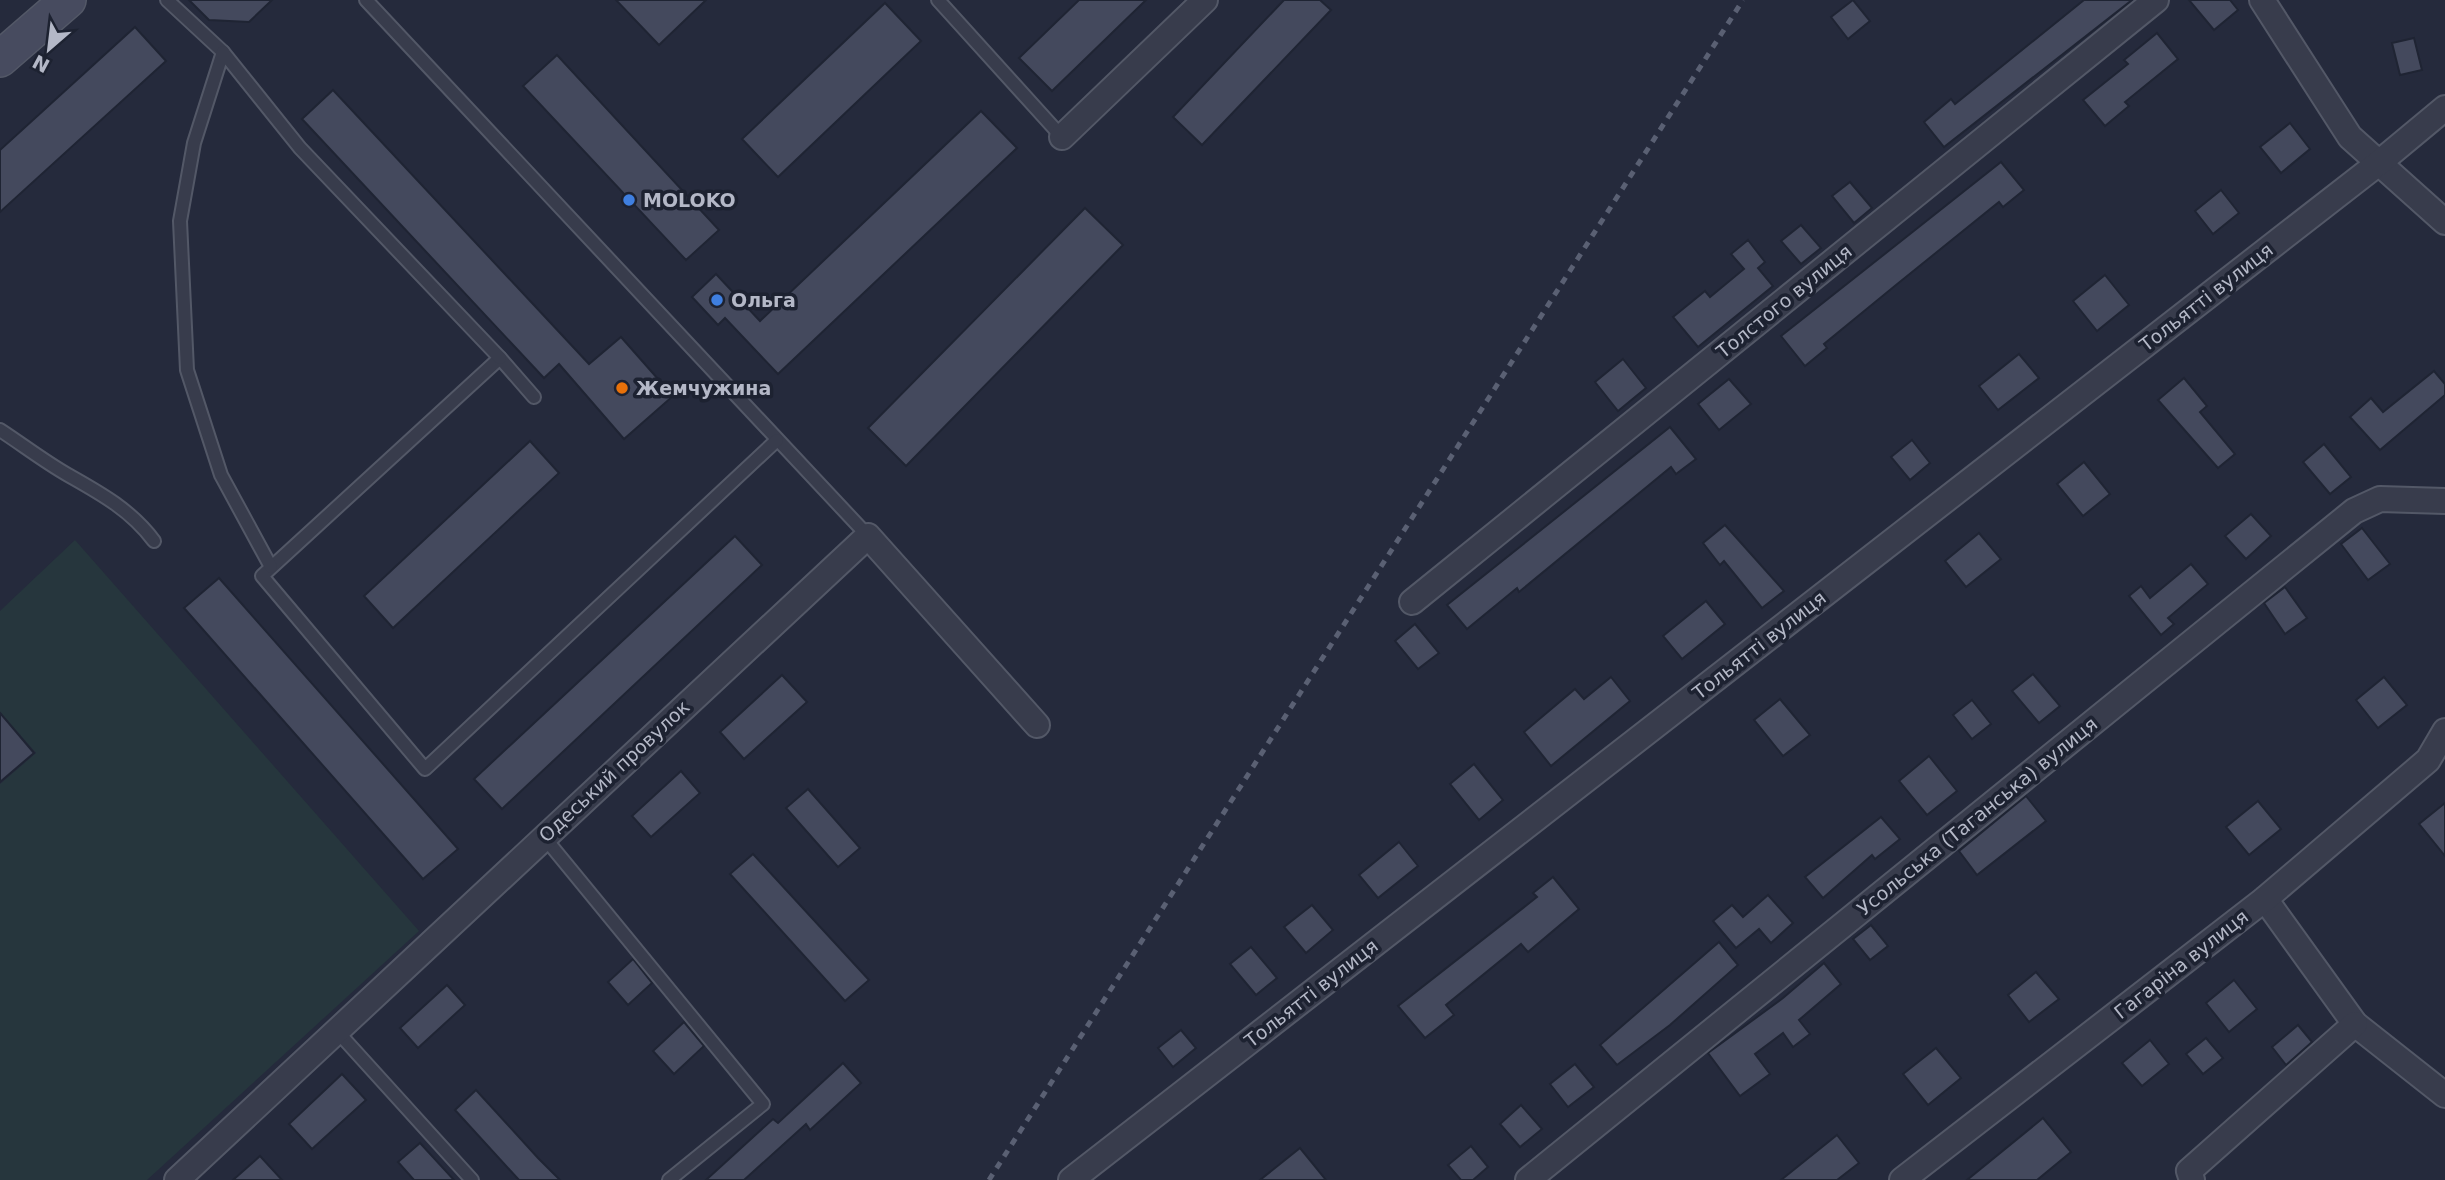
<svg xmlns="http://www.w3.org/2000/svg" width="2445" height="1180" font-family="'DejaVu Sans',sans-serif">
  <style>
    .green { fill: #26363d }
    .building { fill: #44495d; stroke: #1f2433; stroke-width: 2 }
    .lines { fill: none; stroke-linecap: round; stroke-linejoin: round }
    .lane-casing { stroke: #535867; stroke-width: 16 }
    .street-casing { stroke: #535867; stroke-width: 28 }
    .secondary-casing { stroke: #535867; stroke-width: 38 }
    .lane { stroke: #383c4c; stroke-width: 12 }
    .street { stroke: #383c4c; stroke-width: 24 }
    .secondary { stroke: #474b5f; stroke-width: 35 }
    .rail { stroke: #5a6073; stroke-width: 5; stroke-dasharray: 7 7; stroke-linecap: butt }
    .shop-dot { fill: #3f7fe0; stroke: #1d2231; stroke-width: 2.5 }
    .food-dot { fill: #e8710a; stroke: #1d2231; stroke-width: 2.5 }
    .labels { text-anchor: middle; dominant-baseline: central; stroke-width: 7; stroke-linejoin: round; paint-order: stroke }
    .poi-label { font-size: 19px; font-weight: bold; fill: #b4b8c7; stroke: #1d2231; text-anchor: start }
    .street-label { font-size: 19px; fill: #b4b8c7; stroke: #1d2231 }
  </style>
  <rect width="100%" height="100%" fill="#252a3c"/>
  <polygon class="green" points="75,540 419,931 147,1180 0,1180 0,784 36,753 0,712 0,611"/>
  <g class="building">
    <polygon points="189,0 272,0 249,22 209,20"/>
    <polygon points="616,0 706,0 659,45"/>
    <polygon points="1079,0 1146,0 1052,91 1019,58"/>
    <polygon points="1284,0 1320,0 1331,10 1202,145 1173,117"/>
    <polygon points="1853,0 1870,21 1848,39 1831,17"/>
    <polygon points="2084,0 2132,0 1944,147 1924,122 1951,99 1955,104"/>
    <polygon points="2189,0 2230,0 2238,10 2214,30"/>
    <polygon points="885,3 921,41 778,177 742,139"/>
    <polygon points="135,27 166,61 0,212 0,150"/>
    <polygon points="2157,33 2178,59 2125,102 2129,106 2105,126 2083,100 2128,64 2124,60"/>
    <polygon points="2414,38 2422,70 2400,75 2392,43"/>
    <polygon points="557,55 719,230 686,260 523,86"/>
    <polygon points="333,90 589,364 621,337 673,396 624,439 559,364 544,378 302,119"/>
    <polygon points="981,111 1017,148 778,374 725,318 718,325 692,297 716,274 760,321"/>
    <polygon points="2290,123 2310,149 2281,173 2260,147"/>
    <polygon points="2001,162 2024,190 2003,207 1999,202 1896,285 1824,344 1827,348 1805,366 1781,336"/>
    <polygon points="1850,182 1872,208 1854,223 1832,196"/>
    <polygon points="2221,190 2239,213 2213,234 2195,211"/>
    <polygon points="1085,208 1123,245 906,466 868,428"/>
    <polygon points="1801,225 1821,248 1801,264 1781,241"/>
    <polygon points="1748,240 1765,262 1758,268 1773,286 1698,347 1673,317 1705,291 1710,297 1744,269 1731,254"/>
    <polygon points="2105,275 2129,305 2097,331 2073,301"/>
    <polygon points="2019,354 2039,378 1998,410 1979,386"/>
    <polygon points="1623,359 1646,388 1618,411 1595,382"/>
    <polygon points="2434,371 2445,384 2445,395 2380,450 2350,417 2371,398 2383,412"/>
    <polygon points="2184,378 2207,406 2200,412 2235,454 2218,468 2158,400"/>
    <polygon points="1729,379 1751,404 1719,430 1698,404"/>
    <polygon points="1670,427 1696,459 1676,474 1671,467 1519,592 1517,588 1467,629 1447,605"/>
    <polygon points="1912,440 1930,463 1910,480 1891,457"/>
    <polygon points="530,441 559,473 393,628 364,596"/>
    <polygon points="2324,444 2351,477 2330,494 2303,462"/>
    <polygon points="2084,462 2110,494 2083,516 2057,484"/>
    <polygon points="2251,514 2271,536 2246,559 2225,536"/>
    <polygon points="1725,525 1784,591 1762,608 1724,561 1720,565 1703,543"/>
    <polygon points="2362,528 2390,564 2368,580 2341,544"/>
    <polygon points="1979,533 2001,559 1966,587 1945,561"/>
    <polygon points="735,536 762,565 502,809 474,779"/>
    <polygon points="2191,564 2208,584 2168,618 2174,624 2161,635 2129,596 2141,586 2150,598"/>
    <polygon points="219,578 458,849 423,879 184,608"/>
    <polygon points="2285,587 2307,618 2285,634 2264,603"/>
    <polygon points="1706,601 1725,624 1682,659 1663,636"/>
    <polygon points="1415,624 1439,653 1418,669 1395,641"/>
    <polygon points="2033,674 2060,706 2039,723 2012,691"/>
    <polygon points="782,675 807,702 744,759 720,732"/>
    <polygon points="1611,677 1630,701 1551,766 1524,732 1575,689 1584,699"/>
    <polygon points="2384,677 2407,705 2378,728 2356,700"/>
    <polygon points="1780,699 1810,735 1783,756 1754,720"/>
    <polygon points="1972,700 1991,724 1972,739 1953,715"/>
    <polygon points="0,713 34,753 0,782"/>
    <polygon points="1929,756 1957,791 1927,815 1899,781"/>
    <polygon points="1474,764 1503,800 1479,820 1450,784"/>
    <polygon points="681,771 700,793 651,837 632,816"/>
    <polygon points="808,789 860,848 838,867 786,808"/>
    <polygon points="2026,796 2046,821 1977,875 1959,851"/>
    <polygon points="2258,801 2281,829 2249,855 2226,827"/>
    <polygon points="2445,803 2445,856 2419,824"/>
    <polygon points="1881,817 1900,839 1875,859 1872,855 1823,898 1805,877"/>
    <polygon points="1399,842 1418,866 1378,898 1359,875"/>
    <polygon points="753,854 869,980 845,1001 730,874"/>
    <polygon points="1553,877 1579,909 1528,952 1521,944 1446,1005 1454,1015 1425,1038 1398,1006 1537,897 1533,893"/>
    <polygon points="1768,895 1793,923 1771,943 1759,929 1736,948 1713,921 1732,905 1743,917"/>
    <polygon points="1312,905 1333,930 1306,953 1284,927"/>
    <polygon points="1871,925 1888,946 1870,960 1853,939"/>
    <polygon points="1719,942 1738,965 1670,1025 1617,1065 1600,1045"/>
    <polygon points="1251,947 1277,978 1256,995 1230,964"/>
    <polygon points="633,959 652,983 628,1005 608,982"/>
    <polygon points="1824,963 1841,984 1799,1020 1810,1034 1793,1047 1783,1033 1755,1054 1770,1074 1740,1096 1708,1053 1783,998"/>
    <polygon points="2036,972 2059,999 2029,1022 2008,995"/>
    <polygon points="2234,980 2257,1009 2229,1032 2206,1003"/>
    <polygon points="447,985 465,1005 418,1048 400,1028"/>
    <polygon points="684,1022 704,1046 674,1074 653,1051"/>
    <polygon points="2298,1025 2312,1042 2286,1065 2272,1047"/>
    <polygon points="1181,1030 1196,1048 1173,1067 1158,1048"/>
    <polygon points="2206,1038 2223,1058 2203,1074 2186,1054"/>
    <polygon points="2150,1040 2169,1064 2142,1086 2122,1063"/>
    <polygon points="1936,1048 1961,1078 1928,1105 1903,1074"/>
    <polygon points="843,1063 861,1083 810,1130 806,1124 744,1180 706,1180 773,1119 778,1123"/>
    <polygon points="1575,1064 1594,1087 1568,1107 1550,1084"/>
    <polygon points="342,1074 366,1100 312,1149 289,1124"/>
    <polygon points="476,1090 538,1158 560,1180 519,1180 455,1110"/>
    <polygon points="1521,1105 1542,1129 1520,1147 1500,1124"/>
    <polygon points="2043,1118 2071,1152 2037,1180 1967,1180"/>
    <polygon points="1837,1135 1859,1163 1837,1180 1781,1180"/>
    <polygon points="420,1143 454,1180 414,1180 398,1162"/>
    <polygon points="1471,1146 1488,1167 1473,1180 1461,1180 1448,1165"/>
    <polygon points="1300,1148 1326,1180 1260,1180"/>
    <polygon points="260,1156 282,1180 233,1180"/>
  </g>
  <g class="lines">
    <g class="lane-casing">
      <g id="lane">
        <polyline points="167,0 223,52"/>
        <polyline points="366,0 868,536"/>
        <polyline points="938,0 1062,137"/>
        <polyline points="534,397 500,358 262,576 425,769 777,440"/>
        <path d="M0 430C23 445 45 462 68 475 100 493 131 510 154 541"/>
        <polyline points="271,567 221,475 187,370 180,221 194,143 223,52 300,148 500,358"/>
        <polyline points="544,837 763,1104 669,1180"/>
        <polyline points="336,1030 472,1180"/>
      </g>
    </g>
    <g class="street-casing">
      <g id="street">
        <polyline points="2262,0 2350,137 2445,222"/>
        <polyline points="1062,137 1205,0"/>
        <polyline points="1412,602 2156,0"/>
        <polyline points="2265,899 2355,1024 2445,1095"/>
        <polyline points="177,1180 868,536 1037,725"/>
        <polyline points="1071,1180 2380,162 2445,108"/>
        <polyline points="1528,1180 2354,511 2380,499 2445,501"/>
        <polyline points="1902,1180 2265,899 2428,760 2445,731"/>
        <polyline points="2192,1180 2189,1171 2355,1024"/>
      </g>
    </g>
    <g class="secondary-casing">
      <polyline id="secondary" points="0,59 68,0"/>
    </g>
    <use href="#lane" class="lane"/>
    <use href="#street" class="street"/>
    <use href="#secondary" class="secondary"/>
    <polyline class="rail" points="989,1180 1743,0"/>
  </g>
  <g class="shop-dot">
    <circle cx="629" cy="200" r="7"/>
    <circle cx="717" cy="300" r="7"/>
  </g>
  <circle class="food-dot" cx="622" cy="388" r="7"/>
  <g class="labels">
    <g class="poi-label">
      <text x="643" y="200">MOLOKO</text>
      <text x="731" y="300">Ольга</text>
      <text x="636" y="388">Жемчужина</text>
    </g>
    <g class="street-label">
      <text transform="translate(2206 297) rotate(-38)">Тольятті вулиця</text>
      <text transform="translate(1784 301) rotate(-39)">Толстого вулиця</text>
      <text transform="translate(1759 645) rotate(-38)">Тольятті вулиця</text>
      <text transform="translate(614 771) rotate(-43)">Одеський провулок</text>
      <text transform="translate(1977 816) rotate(-39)">Усольська (Таганська) вулиця</text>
      <text transform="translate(2181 964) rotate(-38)">Гагаріна вулиця</text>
      <text transform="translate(1311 993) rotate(-38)">Тольятті вулиця</text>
    </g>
  </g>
  <g transform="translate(49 49) rotate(208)" stroke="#1d2231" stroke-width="5" paint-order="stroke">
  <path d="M0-5L12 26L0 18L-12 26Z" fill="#b4b8c7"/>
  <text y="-10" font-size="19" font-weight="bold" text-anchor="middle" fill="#b4b8c7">N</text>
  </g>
</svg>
